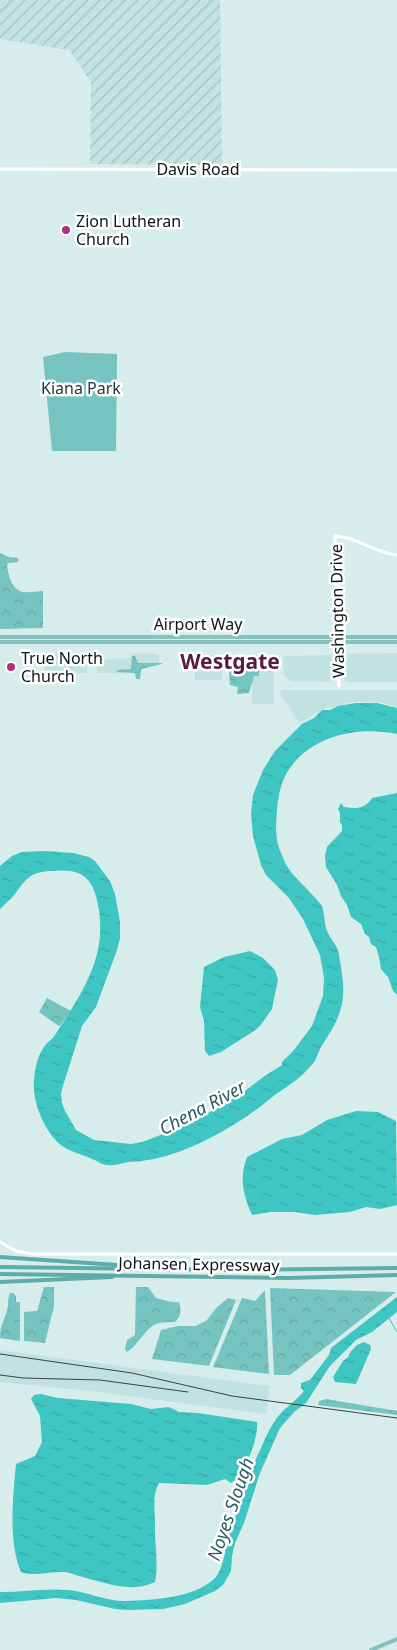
<svg xmlns="http://www.w3.org/2000/svg" width="397" height="1650" font-family="'Noto Sans',sans-serif">
  <style>
    .built { fill: #c1e2e0 }
    .industrial { fill: url(#industrial-furrows) }
    .forest { fill: url(#forest-crowns) }
    .park { fill: #75c4c1 }
    .water { fill: url(#water-ripples) }
    .lines { fill: none; stroke-linecap: round; stroke-linejoin: round }
    .stream { stroke: #3fc6c2; stroke-width: 1 }
    .tertiary { stroke: #fff; stroke-width: 3 }
    .primary { stroke: #86c1bf; stroke-width: 4 }
    .trunk { stroke: #5eacaa; stroke-width: 4 }
    .rail { stroke: #394443; stroke-width: 1 }
    .poi-dot { fill: #af2f7d; stroke: #fff; stroke-width: 2 }
    .labels { text-anchor: middle; dominant-baseline: central; stroke-width: 5; stroke-linejoin: round; paint-order: stroke }
    .street-label { font-size: 16px; fill: #0d1515; stroke: #fff }
    .poi-label { font-size: 16px; fill: #0d1515; stroke: #fff; text-anchor: start }
    .park-label { font-size: 16px; fill: #1e3433; stroke: #fff }
    .water-label { font-size: 18px; font-style: italic; fill: #275e5c; stroke: #fff }
    .district-label { font-size: 21px; font-weight: bold; fill: #591b3f; stroke: #fff }
  </style>
  <defs>
    <pattern id="industrial-furrows" width="10" height="10" patternUnits="userSpaceOnUse" patternTransform="scale(1.25)"><rect width="10" height="10" fill="#c1e2e0"/><path d="M-1 1l2-2M0 10L10 0M9 11l2-2" fill="none" stroke="#a5c1bf"/></pattern>
    <pattern id="forest-crowns" width="20" height="18" patternUnits="userSpaceOnUse" patternTransform="scale(1.25)"><rect width="20" height="18" fill="#75c4c1"/><path d="M2 6a3 3 0 1 1 6 0M12 15a3 3 0 1 1 6 0" fill="none" stroke="#64a8a5"/></pattern>
    <pattern id="water-ripples" width="26" height="14" patternUnits="userSpaceOnUse" patternTransform="scale(1.25)"><rect width="26" height="14" fill="#3fc6c2"/><path d="M2 4q2-2 4 0t4 0M15 11q2-2 4 0t4 0" fill="none" stroke="#36a9a6"/></pattern>
  </defs>
  <rect width="100%" height="100%" fill="#d6edeb"/>
  <g class="built">
    <polygon points="44,653 61,654 85,661 87,663 87,673 49,672 48,675 45,675"/>
    <polygon points="132,653 159,654 159,664 134,665 133,673 97,673 97,663 107,659 132,658"/>
    <polygon points="397,653 397,682 348,682 344,680 344,654"/>
    <rect x="195" y="655" width="27" height="25"/>
    <polygon points="232,655 273,655 274,704 252,704 252,686 231,685"/>
    <polygon points="332,655 332,682 291,681 284,675 283,656"/>
    <polygon points="280,690 397,690 397,707 379,702 350,702 331,708 330,707 315,713 300,723 281,696"/>
    <polygon points="0,1350 270,1386 266,1414 90,1391 0,1382"/>
  </g>
  <polygon class="industrial" points="0,0 220,0 222,165 90,164 91,82 69,50 0,39"/>
  <g class="forest">
    <path d="M0 553 9 557 18 558V562L9 563 7 565C8 575 12 590 23 592 29 593 37 591 43 591V628L0 629Z"/>
    <polygon points="132,656 135,656 138,663 162,663 162,664 141,669 140,679 136,679 135,673 117,672 117,670 131,669"/>
    <polygon points="254,659 259,661 259,676 254,676 249,693 237,694 238,687 230,685 229,671 231,671 233,673 235,668 243,668 244,660"/>
    <path d="M47 998 71 1011 60 1026C56 1025 45 1016 39 1012Z"/>
    <polygon points="44,1287 54,1287 54,1306 45,1343 24,1341 24,1312 37,1311"/>
    <path d="M136 1287H148L156 1298C165 1300 170 1303 179 1302 181 1310 182 1315 175 1322 170 1322 164 1322 159 1323 145 1327 139 1345 127 1352L125 1349 127 1340 135 1335Z"/>
    <polygon points="270,1288 396,1292 290,1375 274,1375"/>
    <polygon points="265,1290 269,1374 213,1367 242,1298 255,1301"/>
    <path d="M10 1293H13L16 1296V1302H20V1341L0 1338C0 1323 6 1318 8 1306 8 1301 8 1298 10 1293Z"/>
    <polygon points="228,1298 236,1300 209,1366 152,1359 161,1330 178,1326 196,1326 207,1320 216,1308"/>
    <polygon points="326,1399 397,1411 397,1415 318,1405 319,1401"/>
  </g>
  <polygon class="park" points="65,352 117,354 116,451 52,451 43,357"/>
  <g class="water">
    <path d="M356 703H377L397 708V734C359 726 313 735 290 768 281 780 278 796 277 811 276 823 275 836 279 848 282 856 286 866 291 872 301 884 313 894 322 906 325 915 324 924 327 931 330 938 335 943 338 950 340 958 341 967 342 975 347 1006 337 1022 321 1047 318 1052 317 1058 314 1062 310 1067 306 1071 302 1075 293 1084 281 1090 271 1098 244 1121 201 1146 166 1156 158 1158 150 1160 141 1161 136 1162 129 1161 124 1163 118 1164 114 1166 108 1165 101 1165 98 1161 92 1159 75 1151 65 1152 52 1136 41 1121 32 1099 34 1080 35 1069 37 1057 44 1047 47 1042 52 1040 55 1035 84 990 111 952 96 896 89 871 73 869 49 871 29 873 26 879 15 894 11 899 5 904 0 909V866L12 856 22 852 45 851 73 853 89 857 95 861 110 881 115 894 120 922V938L117 950 96 1007 82 1026 63 1086 61 1094 62 1103 65 1111 76 1130 94 1140 131 1144 142 1142 190 1124 229 1100 241 1094 266 1075 282 1065V1062L294 1050 312 1026 323 996 324 978 320 955 303 919 289 898 266 875 261 865 253 836 251 814 253 795 263 770 275 751 302 724 314 718 322 710H330L338 706Z"/>
    <path d="M397 793V995L393 991 388 977 381 969 379 957 376 947 371 944 369 937 365 934 361 924 351 917 347 905 341 896 337 885 326 867 325 856 327 847 342 831V825L340 822V813L338 809 341 803 344 807C356 809 365 809 372 798Z"/>
    <polygon points="250,951 263,958 275,970 278,980 272,1009 260,1026 254,1031 221,1052 209,1056 205,1051 204,1021 200,1007 204,967 224,957"/>
    <path d="M356 1111 378 1112 396 1121 397 1205 380 1209 366 1207 350 1212 315 1215 295 1212H270L252 1215C243 1195 239 1178 247 1157L282 1139 302 1135 327 1120Z"/>
    <path d="M397 1297V1312L372 1332 356 1340 330 1366 306 1403 294 1412 280 1428 260 1473 244 1523 235 1543 232 1556 231 1571 223 1585 215 1591 185 1604 163 1609 128 1610 115 1609 76 1600 56 1598 0 1603V1592C23 1592 46 1588 68 1590 89 1592 107 1602 127 1601 153 1600 194 1598 214 1579 224 1570 225 1546 230 1533 239 1505 248 1475 261 1448 266 1436 273 1421 282 1412 289 1405 297 1400 304 1391L301 1388V1383L310 1380 329 1355 331 1348Z"/>
    <polygon points="364,1342 370,1345 371,1349 356,1384 335,1382 333,1377 343,1361 348,1357 351,1351 357,1345"/>
    <path d="M41 1394 58 1398 131 1404 151 1409 169 1407 179 1412 198 1413 257 1422C259 1437 245 1475 231 1483L225 1479 207 1485 159 1483C152 1495 155 1509 155 1522 154 1542 159 1562 155 1582 132 1594 102 1582 79 1576 74 1575 70 1572 64 1572 51 1571 34 1577 21 1572 8 1541 13 1497 16 1464L35 1456 42 1442 40 1416 31 1399 34 1395Z"/>
  </g>
  <g class="lines">
    <polyline class="stream" points="389,1318 397,1332"/>
    <g class="tertiary">
      <polyline points="0,169 397,170"/>
      <path d="M339 686 335 536C357 537 375 553 397 555"/>
      <polyline points="0,1242 16,1251 33,1254 397,1254"/>
    </g>
    <g class="primary">
      <polyline points="0,637 397,637"/>
      <polyline points="0,642 397,642"/>
      <polyline points="371,1650 397,1639"/>
    </g>
    <g class="trunk">
      <polyline points="0,1257 132,1266"/>
      <polyline points="0,1267 231,1270 397,1268"/>
      <polyline points="0,1274 289,1278 397,1275"/>
      <polyline points="0,1282 112,1277"/>
    </g>
    <g class="rail">
      <polyline points="0,1354 132,1373 232,1396 397,1418"/>
      <polyline points="0,1375 23,1378 100,1380 188,1392"/>
    </g>
  </g>
  <g class="poi-dot">
    <circle cx="66" cy="230" r="5"/>
    <circle cx="11" cy="667" r="5"/>
  </g>
  <g class="labels">
    <g class="street-label">
      <text x="198" y="169">Davis Road</text>
      <text transform="translate(337 611) rotate(-91)">Washington Drive</text>
      <text x="198" y="624">Airport Way</text>
      <text transform="translate(199 1264) rotate(1)">Johansen Expressway</text>
    </g>
    <g class="poi-label">
      <text x="76" y="221">Zion Lutheran<tspan x="76" dy="18">Church</tspan></text>
      <text x="21" y="658">True North<tspan x="21" dy="18">Church</tspan></text>
    </g>
    <g class="park-label">
      <text x="81" y="388">Kiana Park</text>
    </g>
    <g class="water-label">
      <text transform="translate(202 1107) rotate(-28)">Chena River</text>
      <text transform="translate(230 1509) rotate(-71)">Noyes Slough</text>
    </g>
    <g class="district-label">
      <text x="230" y="661">Westgate</text>
    </g>
  </g>
</svg>
